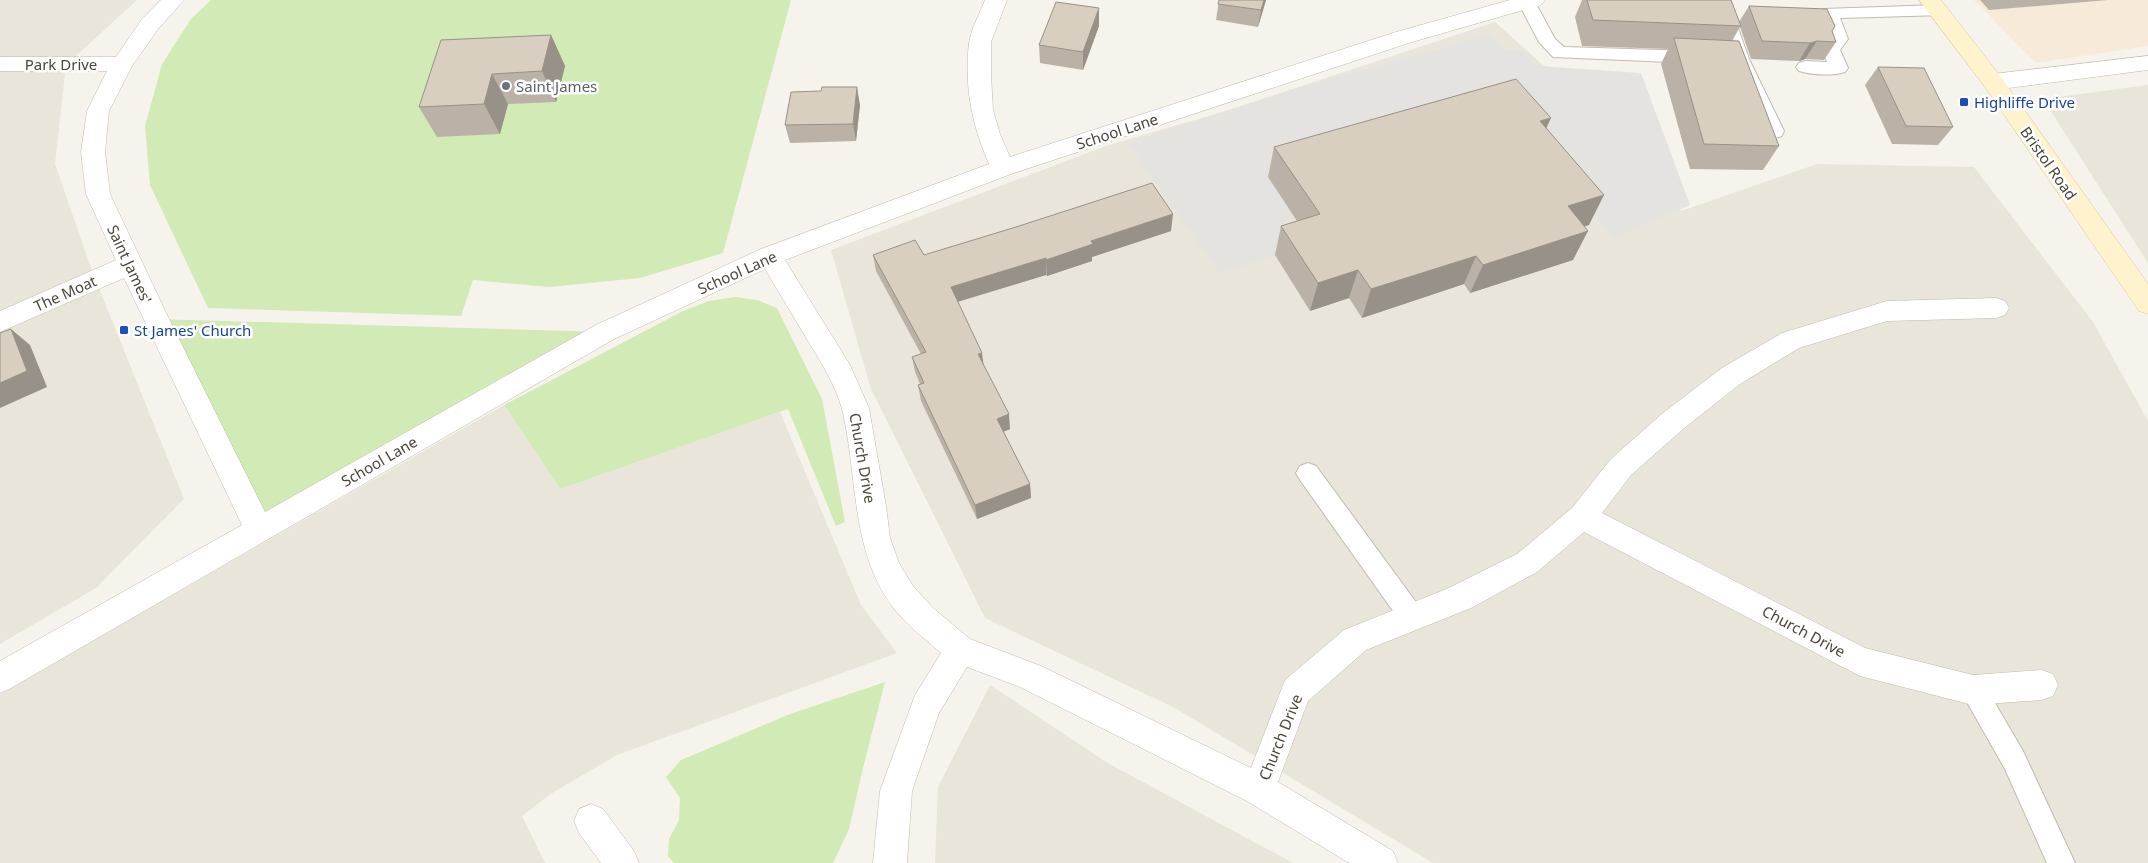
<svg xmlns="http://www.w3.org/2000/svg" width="2148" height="863" font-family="'Noto Sans',sans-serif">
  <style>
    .residential { fill: #eae5da }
    .commercial { fill: #f7ead8 }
    .green { fill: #d2eab5 }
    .parking { fill: #e5e3e0 }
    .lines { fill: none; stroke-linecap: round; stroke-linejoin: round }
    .service-casing { stroke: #c2bbae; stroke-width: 2 }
    .minor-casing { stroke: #c2bbae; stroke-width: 1 }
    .secondary-casing { stroke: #d6c79b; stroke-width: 1 }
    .service { fill: #fff; fill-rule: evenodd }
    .minor { fill: #fff; fill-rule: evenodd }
    .secondary { fill: #fff3cd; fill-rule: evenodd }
    .wall { fill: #bab2a6 }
    .shaded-wall { fill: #979187 }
    .building { fill: #d8cfc1; stroke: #979187 }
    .worship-dot { fill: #6b7280; stroke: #fff; stroke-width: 2 }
    .transit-dot { fill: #1a4fb4; stroke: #fff; stroke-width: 2 }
    .labels { text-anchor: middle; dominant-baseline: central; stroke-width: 5; stroke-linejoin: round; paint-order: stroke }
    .street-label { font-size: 15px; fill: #4b4439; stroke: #fff }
    .worship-label { font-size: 15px; fill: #5b616d; stroke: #fff; text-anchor: start }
    .transit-label { font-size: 15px; fill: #164399; stroke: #fff; text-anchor: start }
  </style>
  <rect width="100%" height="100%" fill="#f6f3ec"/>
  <g class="residential">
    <polygon points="0,0 137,0 66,65 55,164 92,271 184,499 96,588 0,644"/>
    <polygon points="1495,22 1544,66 1632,78 1681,211 1817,164 1974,167 2093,322 2148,421 2148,863 1433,863 1175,708 985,618 871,389 831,250 1106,146 1232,109"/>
    <polygon points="2148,85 2148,263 2043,99"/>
    <polygon points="504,405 560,489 780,412 861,605 897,653 617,755 549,795 522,816 545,863 0,863 0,694"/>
    <polygon points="990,685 1106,762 1293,863 935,863 938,787"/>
  </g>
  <polygon class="commercial" points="1974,0 2148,0 2148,46 2036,63"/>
  <g class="green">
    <polygon points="211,0 791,0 723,253 640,278 549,287 473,280 461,316 208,308 150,185 145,126 162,64 191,19"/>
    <polygon points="735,297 757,300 777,308 822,399 845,522 836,526 788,409 560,489 504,405 683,311 709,301"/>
    <polygon points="156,319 605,332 259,530"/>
    <polygon points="885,682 863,768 849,829 833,863 674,863 668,856 669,839 679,820 680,798 666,777 681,760 790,714"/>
  </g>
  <polygon class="parking" points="1490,35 1505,50 1519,49 1537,66 1641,73 1690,205 1614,238 1537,149 1312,244 1220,273 1128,143 1294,89"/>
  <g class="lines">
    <g class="service-casing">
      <g id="service">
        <polygon points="1520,0 1534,0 1555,39 1564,47 1694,51 1700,53 1703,57 1700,61 1694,63 1553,57 1539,42 1518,2"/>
        <polygon points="1710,0 1728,0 1749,59 1784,131 1782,136 1775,138 1768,136 1766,131 1731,59"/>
        <path d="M1938 5 1944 7 1947 11 1944 15 1840 18 1848 39 1840 50 1848 68 1845 72C1832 76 1812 75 1799 71L1796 67 1799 63 1805 61 1827 62 1822 49 1830 38 1820 13 1823 9Z"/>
        <polygon points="1308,463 1316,466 1421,609 1424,617 1421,625 1412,628 1403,625 1300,480 1296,473 1300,466"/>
        <polygon points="1973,678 1982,681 2023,751 2075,863 2047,863 2005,769 1960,690 1964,681"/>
      </g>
    </g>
    <g class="minor-casing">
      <g id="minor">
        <path d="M161 0H184L158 29 132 66 109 111 105 152 110 194 169 319 265 512 596 325 761 249 989 164C972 125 964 87 969 43 971 29 980 13 985 0H1007L991 42V75L993 110 1000 134 1010 157 1396 32 1510 0H1545L1541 5 1412 42 1011 174 785 260 850 365 869 408 886 506 890 538 899 563 913 586 933 608 970 639 1041 666 1251 768 1285 680 1344 630 1449 588 1517 554 1572 508 1611 459 1663 413 1722 368 1782 333 1887 301 1996 298 2005 301 2009 308 2005 315 1996 318 1887 321 1799 348 1740 384 1683 429 1631 475 1602 513 1865 648 1973 675 2042 670 2053 674 2058 685 2053 696 2042 700 1973 705 1860 676 1584 532 1537 572 1471 608 1366 650 1308 701 1278 782 1393 851 1398 863H1349L1247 801 1020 687 967 667 939 713 912 791 907 863H873L880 791 915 695 941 653C924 638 905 624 892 606 850 549 858 475 842 409 835 384 821 362 808 341 794 317 779 293 765 269L614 339 11 688 0 693V661L242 525 124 278 0 332V311L116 260 86 194 81 152 87 111 107 71H0V57H116L142 19Z"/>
        <polygon points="2148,56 2148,70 1993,90 1985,87 1982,82 1985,77 1993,74"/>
        <polygon points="591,804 603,809 634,851 639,863 601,863 579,833 574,821 579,809"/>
      </g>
    </g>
    <g class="secondary-casing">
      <polygon id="secondary" points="1919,0 1941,0 2001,77 2148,284 2148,314 2139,311 1985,87"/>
    </g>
    <use href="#service" class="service"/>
    <use href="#minor" class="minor"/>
    <use href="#secondary" class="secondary"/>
  </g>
  <g class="wall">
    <polygon points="1219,0 1266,0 1258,27 1216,20"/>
    <polygon points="1582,0 1731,0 1739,22 1749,6 1832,31 1836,42 1824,60 1805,59 1799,61 1751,59 1740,27 1732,41 1779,146 1763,170 1690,169 1661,64 1668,49 1582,46 1575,17"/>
    <polygon points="1980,0 2108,0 1989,10"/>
    <polygon points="1099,8 1099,26 1083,70 1040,63 1039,45"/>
    <polygon points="551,35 565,66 556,102 508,104 500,134 437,137 419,107"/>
    <polygon points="1878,67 1953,127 1938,145 1892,144 1865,85"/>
    <polygon points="821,91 860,105 856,141 790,143 785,125"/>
    <polygon points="1546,128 1589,225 1584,226 1573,260 1470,293 1464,284 1362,318 1349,298 1310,311 1275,255 1281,226 1297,221 1268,177 1274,147"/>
    <polygon points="1171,231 1092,257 1092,261 1047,276 1046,275 958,302 1010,429 1003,432 1030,484 1031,498 977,519 921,401 918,385 920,384 915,372 912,357 921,354 876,271 873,255 924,255"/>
  </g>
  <g class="shaded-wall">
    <polygon points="1264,0 1266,0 1258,27 1261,10"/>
    <polygon points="1099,8 1099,26 1083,70 1083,52"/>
    <polygon points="551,35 565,66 556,102 542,71"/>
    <polygon points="1817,41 1805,59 1799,61 1810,43"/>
    <polygon points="492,74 508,104 500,134 484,104"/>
    <polygon points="857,87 860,105 856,141 853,124"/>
    <polygon points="1551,118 1537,149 1540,121"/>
    <polygon points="1604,195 1589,225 1553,236 1568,206"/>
    <polygon points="1173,214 1171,231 1092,257 1092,261 1047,276 1046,260 1091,241"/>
    <polygon points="1588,231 1573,260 1470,293 1483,265"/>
    <polygon points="1476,256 1464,284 1362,318 1371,289"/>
    <polygon points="1046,258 1046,275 953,303 951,287"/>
    <polygon points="1358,270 1349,298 1310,311 1318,283"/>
    <polygon points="11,329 30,345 47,387 0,408 0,383"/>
    <polygon points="982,353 984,368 978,354"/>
    <polygon points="1009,414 1010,429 998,434 997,419"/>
    <polygon points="1030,484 1031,498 977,519 975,505"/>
  </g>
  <g class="building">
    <polygon points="1219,0 1264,0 1261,10 1218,4"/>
    <polygon points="1587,0 1731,0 1741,26 1593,20"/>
    <polygon points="1056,2 1099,8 1083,52 1039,45"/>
    <polygon points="1749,6 1827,9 1835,26 1832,31 1836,42 1817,41 1810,43 1762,41"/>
    <polygon points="551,35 542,71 492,74 484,104 419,107 441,40"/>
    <polygon points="1674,38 1739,41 1779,146 1704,144"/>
    <polygon points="1878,67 1924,68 1953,127 1906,126"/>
    <polygon points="1516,79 1551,118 1540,121 1604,195 1568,206 1588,231 1483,265 1476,256 1371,289 1358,270 1318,283 1281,226 1320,214 1274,147"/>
    <polygon points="822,87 857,87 853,124 785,125 791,92 821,91"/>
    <polygon points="1152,183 1173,214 1091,241 1093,244 1046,260 1046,258 951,287 982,353 978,354 1009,414 997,419 1030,484 975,505 918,385 924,383 912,357 926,352 873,255 915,240 924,255 1016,227"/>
    <polygon points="11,329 27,371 0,383 0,333"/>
  </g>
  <circle class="worship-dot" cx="506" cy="86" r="5"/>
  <g class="transit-dot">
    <rect x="1959" y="97" width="10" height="10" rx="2.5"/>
    <rect x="119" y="325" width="10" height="10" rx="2.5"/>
  </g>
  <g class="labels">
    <g class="street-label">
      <text x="61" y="64">Park Drive</text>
      <text transform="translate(1117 131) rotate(-18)">School Lane</text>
      <text transform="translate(2049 163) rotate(55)">Bristol Road</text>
      <text transform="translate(130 264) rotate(65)">Saint James'</text>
      <text transform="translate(737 272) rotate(-24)">School Lane</text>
      <text transform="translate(65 293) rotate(-24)">The Moat</text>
      <text transform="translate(863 458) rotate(80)">Church Drive</text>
      <text transform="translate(379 461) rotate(-30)">School Lane</text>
      <text transform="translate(1804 631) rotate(28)">Church Drive</text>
      <text transform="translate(1280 737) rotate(-68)">Church Drive</text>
    </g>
    <g class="worship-label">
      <text x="516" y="86">Saint James</text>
    </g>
    <g class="transit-label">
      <text x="1974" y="102">Highliffe Drive</text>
      <text x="134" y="330">St James' Church</text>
    </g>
  </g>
</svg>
